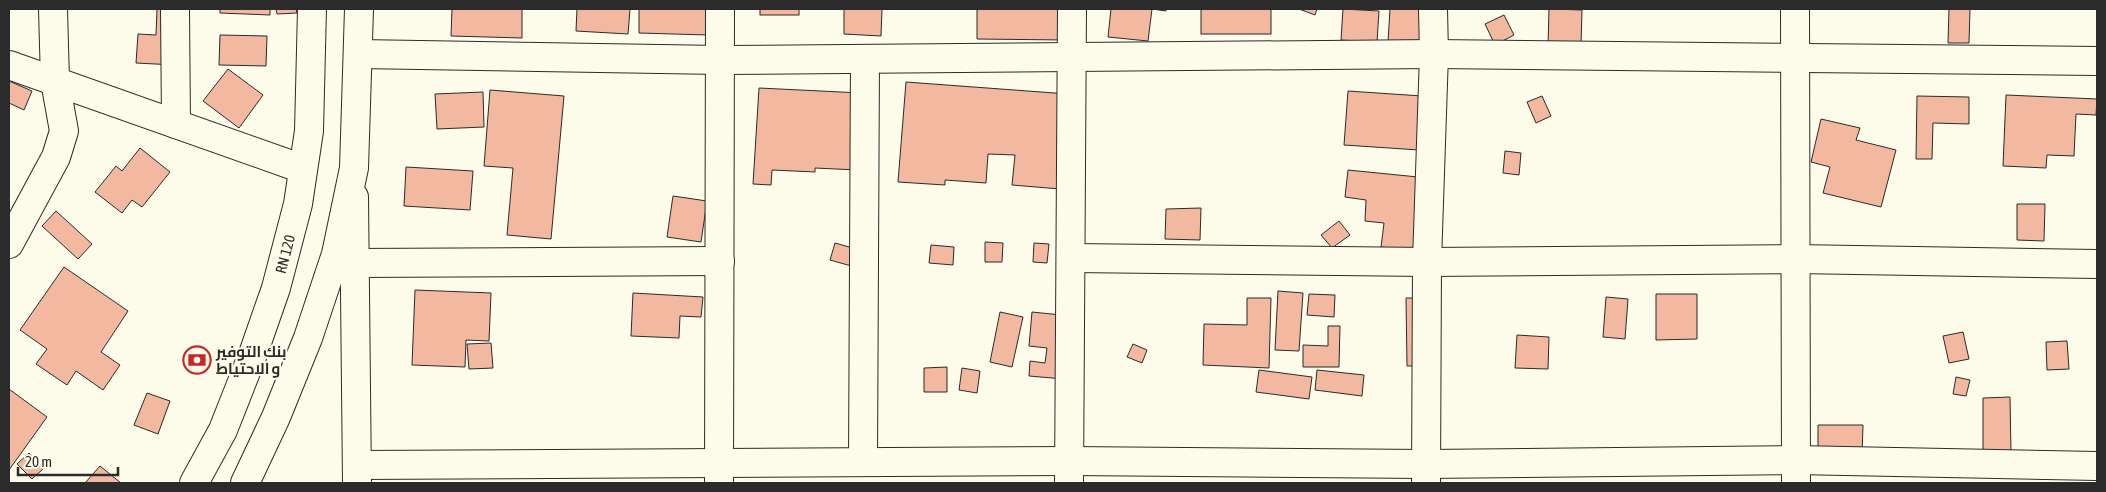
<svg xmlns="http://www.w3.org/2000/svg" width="2106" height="492" font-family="'Asap Condensed',Cairo,sans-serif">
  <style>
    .building { fill: #f2b8a0; stroke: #2b2b2b }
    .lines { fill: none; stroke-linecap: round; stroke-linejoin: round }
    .minor-casing { stroke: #2b2b2b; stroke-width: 30 }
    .major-casing { stroke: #2b2b2b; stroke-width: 30 }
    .minor { stroke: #fdfbea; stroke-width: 28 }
    .major { stroke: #fdfbea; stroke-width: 28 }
    .labels { text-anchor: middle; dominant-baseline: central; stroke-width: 4; stroke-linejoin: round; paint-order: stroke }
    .street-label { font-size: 15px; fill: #2b2b2b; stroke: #fdfbea }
    .poi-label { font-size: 15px; font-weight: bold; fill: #2b2b2b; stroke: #fdfbea; text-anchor: start }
  </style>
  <rect width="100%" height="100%" fill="#fdfbea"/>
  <g class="building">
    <polygon points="157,9 179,9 175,65 136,63 138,34 156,35"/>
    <polygon points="220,9 270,9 270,15 220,13"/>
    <polygon points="276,9 296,9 297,13 277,14"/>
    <polygon points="452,9 522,9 522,38 451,36"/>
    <polygon points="577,9 630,9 628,34 576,31"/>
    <polygon points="639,9 708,9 708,35 639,33"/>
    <rect x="760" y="9" width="39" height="6"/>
    <polygon points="844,9 882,9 881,36 844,34"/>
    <polygon points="977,9 1066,9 1066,40 977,39"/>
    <polygon points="1111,9 1166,9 1166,11 1152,9 1148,41 1108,37"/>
    <rect x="1201" y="9" width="70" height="25"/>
    <polygon points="1299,9 1317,9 1315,15"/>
    <polygon points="1343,9 1379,11 1377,42 1341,40"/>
    <polygon points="1390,9 1422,9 1420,43 1388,42"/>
    <polygon points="1549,9 1582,10 1581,46 1548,46"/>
    <polygon points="1949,9 1970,9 1969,43 1948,43"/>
    <polygon points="1504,15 1514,35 1495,45 1485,24"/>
    <polygon points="220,35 267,36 266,66 219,65"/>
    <polygon points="228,69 263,95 239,128 203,101"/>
    <polygon points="9,81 32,91 24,110 9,103"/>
    <polygon points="906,82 1068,94 1060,189 1012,185 1015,155 988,154 986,183 945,180 945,185 898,182"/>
    <polygon points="759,88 861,93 857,170 815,168 815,172 772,170 771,185 753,184"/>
    <polygon points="490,90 564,96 551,239 507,235 513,168 484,166"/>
    <polygon points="1348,91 1422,96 1419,150 1344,145"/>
    <polygon points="483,92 484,127 437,129 435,94"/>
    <polygon points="2006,95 2097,99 2096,115 2076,114 2074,156 2047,155 2046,168 2003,166"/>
    <polygon points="1542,96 1551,116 1536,123 1527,102"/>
    <polygon points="1917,96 1969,97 1969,124 1933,123 1932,159 1916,159"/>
    <polygon points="1821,119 1860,128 1856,140 1896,150 1881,207 1823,193 1830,167 1811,162"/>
    <polygon points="140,148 170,172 142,207 132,200 122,213 95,192 116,166 122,171"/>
    <polygon points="1505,151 1521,153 1519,175 1503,173"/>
    <polygon points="406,167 473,171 470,210 404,206"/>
    <polygon points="1348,170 1428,178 1421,251 1381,247 1384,223 1365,221 1366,200 1345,197"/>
    <polygon points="673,196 707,201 701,242 667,237"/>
    <polygon points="2017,204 2045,204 2044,241 2017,240"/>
    <polygon points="1201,208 1200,240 1165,239 1166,209"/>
    <polygon points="56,211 92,244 78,259 42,226"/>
    <polygon points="1339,221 1350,235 1332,248 1321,235"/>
    <polygon points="985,242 1003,243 1002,262 985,262"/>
    <polygon points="835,243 860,250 855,267 830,260"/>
    <polygon points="1034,243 1049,244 1047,263 1033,262"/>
    <polygon points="931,245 954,247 953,265 929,263"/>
    <polygon points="64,267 128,311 101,352 120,365 103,390 76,371 67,385 36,364 47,349 20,330"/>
    <polygon points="415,290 491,293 489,341 466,340 465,367 412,365"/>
    <polygon points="1278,291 1303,293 1299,351 1275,350"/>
    <polygon points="633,293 703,297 701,317 680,316 679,338 631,336"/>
    <polygon points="1309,294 1335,295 1334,317 1307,315"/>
    <polygon points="1656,294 1697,294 1697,339 1656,340"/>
    <polygon points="1606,297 1628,299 1625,339 1603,337"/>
    <polygon points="1247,298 1271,298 1269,368 1203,365 1204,324 1247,325"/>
    <polygon points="1406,298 1420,298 1421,366 1407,366"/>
    <polygon points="1000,312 1023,317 1012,367 990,362"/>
    <polygon points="1032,312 1071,316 1064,379 1029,376 1030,361 1045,363 1047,348 1029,346"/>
    <polygon points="1328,326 1340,326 1339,367 1303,367 1303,345 1328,346"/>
    <polygon points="1963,332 1969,359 1949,363 1943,336"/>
    <polygon points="1517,335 1549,337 1548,369 1515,368"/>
    <polygon points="2067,341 2069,369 2047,370 2046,342"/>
    <polygon points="491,343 493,368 469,369 467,344"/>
    <polygon points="1133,344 1147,350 1142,363 1127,357"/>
    <polygon points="947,367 947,392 924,392 924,368"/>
    <polygon points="962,368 980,371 977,393 959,390"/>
    <polygon points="1259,370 1312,377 1309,399 1256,392"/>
    <polygon points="1317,370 1364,375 1362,396 1315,390"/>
    <polygon points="1956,377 1970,380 1966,396 1953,394"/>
    <polygon points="9,389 47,417 9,470"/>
    <polygon points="147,393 170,401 158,434 134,425"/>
    <polygon points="2010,397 2011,453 1983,453 1983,398"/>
    <polygon points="1818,425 1863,425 1862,455 1818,455"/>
    <polygon points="29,453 44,468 32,479 17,464"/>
    <polygon points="100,466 121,483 85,483"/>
  </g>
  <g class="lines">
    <g class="minor-casing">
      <g id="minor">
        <polyline points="175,9 176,124"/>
        <polyline points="1795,9 1796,483"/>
        <polyline points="359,54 720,60 1434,54 2097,61"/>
        <polyline points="9,65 303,169"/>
        <polyline points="354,197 357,483"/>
        <polyline points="9,244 56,157 64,131 55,81 53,9"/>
        <polyline points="1071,258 1427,262 1796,259 2097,264"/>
        <polyline points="354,263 720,261"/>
        <polyline points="863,462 865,59"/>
        <polyline points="357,465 1070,461 1426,464 1795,460 2097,466"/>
        <polyline points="719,483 720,9"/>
        <polyline points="1069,483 1072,9"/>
        <polyline points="1426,483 1427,262 1434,54 1433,9"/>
      </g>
    </g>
    <g class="major-casing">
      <g id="major">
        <polyline points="194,483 223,430 253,354 276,288 298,204 309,131 312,9"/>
        <polyline points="245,483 276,417 308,338 336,254 354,168 359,9"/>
      </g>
    </g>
    <use href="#minor" class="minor"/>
    <use href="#major" class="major"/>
  </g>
  <defs>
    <g id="bank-ring" transform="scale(1.4375)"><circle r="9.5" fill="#fdfbea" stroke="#c62828" stroke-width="1.5"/><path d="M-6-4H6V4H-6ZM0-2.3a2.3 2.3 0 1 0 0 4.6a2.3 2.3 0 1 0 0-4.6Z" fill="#c62828"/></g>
  </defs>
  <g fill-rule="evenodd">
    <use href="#bank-ring" x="197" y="360"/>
  </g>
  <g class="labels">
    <g class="street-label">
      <text transform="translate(285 254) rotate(-75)">RN 120</text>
    </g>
    <g class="poi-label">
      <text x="216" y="351">بنك التوفير<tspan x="216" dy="17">و الاحتياط</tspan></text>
    </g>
  </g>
  <rect width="2106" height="492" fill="none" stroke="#2b2b2b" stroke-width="20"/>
  <path d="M18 467v8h100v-8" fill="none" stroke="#2b2b2b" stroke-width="2.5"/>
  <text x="25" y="467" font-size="15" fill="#2b2b2b" stroke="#fdfbea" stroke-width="4" paint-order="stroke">20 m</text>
</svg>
